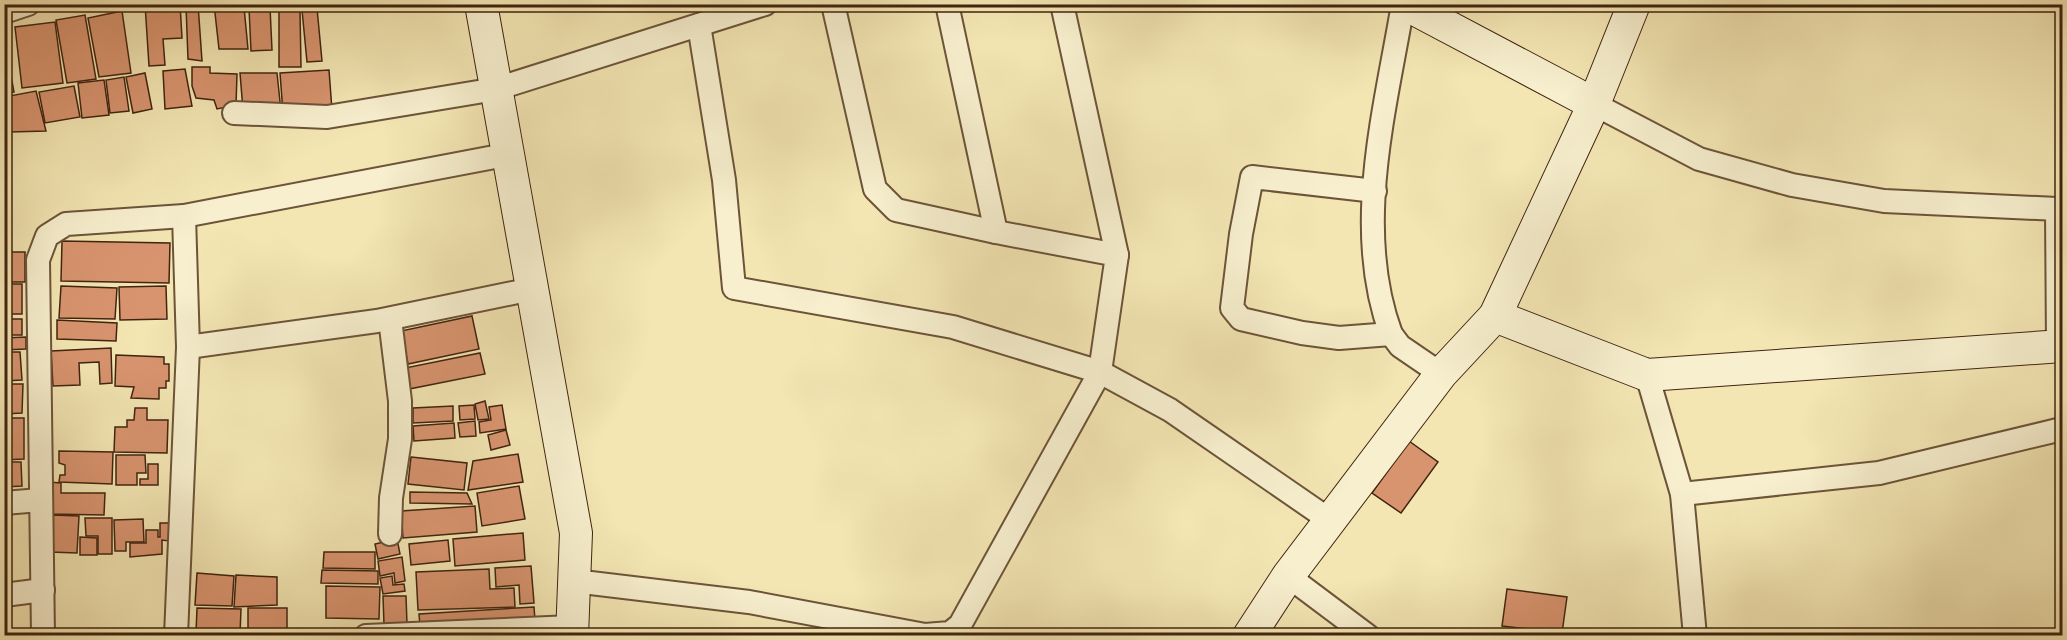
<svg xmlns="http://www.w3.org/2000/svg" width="2067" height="640" font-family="'Gentium Book Plus',serif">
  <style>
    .building { fill: #d8946f; stroke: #402410; stroke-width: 1.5 }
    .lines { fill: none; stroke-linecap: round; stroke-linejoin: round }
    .street-casing { stroke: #6d5439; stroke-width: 26 }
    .secondary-casing { stroke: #402410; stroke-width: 34 }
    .street { stroke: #f7efce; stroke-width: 22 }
    .secondary { stroke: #f7efce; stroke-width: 32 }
  </style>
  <rect width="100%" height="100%" fill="#f3e6b3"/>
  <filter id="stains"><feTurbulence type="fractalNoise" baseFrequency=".00333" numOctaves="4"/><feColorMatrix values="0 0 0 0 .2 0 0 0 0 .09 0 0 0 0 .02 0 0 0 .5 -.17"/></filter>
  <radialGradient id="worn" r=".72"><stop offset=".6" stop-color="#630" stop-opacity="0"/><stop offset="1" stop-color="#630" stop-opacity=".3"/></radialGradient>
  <g class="building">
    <polygon points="145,4 180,4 182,38 163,39 165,65 149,66"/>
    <polygon points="198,4 202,61 188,59 186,6"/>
    <polygon points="214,4 244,7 248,49 219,49"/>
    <polygon points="270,7 272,50 251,51 249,8"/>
    <polygon points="317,8 322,61 307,62 302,10"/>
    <polygon points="122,11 131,73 99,77 88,18"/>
    <polygon points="279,11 300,11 301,67 279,67"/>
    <polygon points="85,15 96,79 67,83 56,20"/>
    <polygon points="55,22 63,83 22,88 15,27"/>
    <polygon points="4,37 14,92 4,93"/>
    <polygon points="192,67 210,67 210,73 237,74 236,105 217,109 214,100 196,98 192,86"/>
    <polygon points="185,69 192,106 165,109 163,71"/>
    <polygon points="329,70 332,110 283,113 280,73"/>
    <polygon points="145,73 152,109 133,113 126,77"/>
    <polygon points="240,73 277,73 281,111 243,110"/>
    <polygon points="124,77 129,111 110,113 106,80"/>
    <polygon points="104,80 109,115 82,118 78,83"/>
    <polygon points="74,86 80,117 45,123 39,92"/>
    <polygon points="36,91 46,131 9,132 4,97"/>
    <polygon points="62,241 170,243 169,283 61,281"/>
    <rect x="4" y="252" width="21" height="30"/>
    <rect x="4" y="284" width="18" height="30"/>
    <polygon points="61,286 117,288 115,319 59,318"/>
    <polygon points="166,286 167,319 120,320 119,287"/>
    <polygon points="472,316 479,349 408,364 401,331"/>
    <rect x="4" y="319" width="18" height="16"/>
    <polygon points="57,320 117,323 116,341 57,339"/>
    <polygon points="26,337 26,349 4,350 4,338"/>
    <polygon points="111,348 112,383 100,384 99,362 79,363 80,385 53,386 51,351"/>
    <polygon points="4,352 20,352 22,380 4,381"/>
    <polygon points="480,353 485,374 409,389 405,368"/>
    <polygon points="116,355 164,357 164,364 169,364 169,381 166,381 166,388 159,388 159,399 131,398 134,387 115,386"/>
    <polygon points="4,384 23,384 22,413 4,414"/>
    <polygon points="485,401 489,419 478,420 475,404"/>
    <polygon points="474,405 475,419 460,420 459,406"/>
    <polygon points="502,405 506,429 480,433 479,422 491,420 489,407"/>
    <polygon points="453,406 453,421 413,423 413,408"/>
    <polygon points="135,408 147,408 147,420 168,420 167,453 114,452 115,427 127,427 127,420 134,420"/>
    <polygon points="4,418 24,418 24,459 4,460"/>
    <polygon points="475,421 476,436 460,437 458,423"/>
    <polygon points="454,423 455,438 414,441 413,426"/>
    <polygon points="506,430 510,445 491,450 488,435"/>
    <polygon points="1409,441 1438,462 1401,513 1372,493"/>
    <polygon points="59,451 113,452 112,484 59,482 60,475 65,475 65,465 59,463"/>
    <polygon points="518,454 523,482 468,490 473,461"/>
    <polygon points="116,455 145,455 146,473 137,473 137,485 116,485"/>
    <polygon points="411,457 467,463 464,490 408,484"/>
    <polygon points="4,462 21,462 22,486 4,487"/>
    <polygon points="148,464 158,464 158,485 140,485 140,479 148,479"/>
    <polygon points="48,482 61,483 61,493 105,493 104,515 48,514"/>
    <polygon points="519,486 525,519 482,526 477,493"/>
    <polygon points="410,492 467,493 472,504 410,503"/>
    <polygon points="475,506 477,532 403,538 401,511"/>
    <polygon points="52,515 79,516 77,553 50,552"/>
    <polygon points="85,518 112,518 112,554 98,554 98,536 86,536"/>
    <polygon points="143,519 144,542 126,542 126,551 115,551 114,520"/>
    <polygon points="160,523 169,523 169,541 162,540 162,554 130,557 130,543 146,543 146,530 158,530 158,537 160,537"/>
    <polygon points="523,533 525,560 455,566 453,539"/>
    <polygon points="80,537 97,538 97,555 80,555"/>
    <polygon points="397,539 400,554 378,559 375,544"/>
    <polygon points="448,540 450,561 411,565 409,544"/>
    <polygon points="324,552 375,552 375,569 323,568"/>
    <polygon points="402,557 405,581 395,583 394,573 380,576 378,561"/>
    <polygon points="531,566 534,603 520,604 519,585 496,587 495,568"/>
    <polygon points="489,569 490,589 514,588 515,607 418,610 416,572"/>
    <polygon points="322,570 378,571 378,584 321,583"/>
    <polygon points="197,573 234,576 232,606 195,605"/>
    <polygon points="236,575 277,577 277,605 234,607"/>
    <polygon points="392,576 393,585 404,584 405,591 383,594 380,578"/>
    <polygon points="326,586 380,587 379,619 326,618"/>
    <polygon points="1507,589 1567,597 1562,633 1502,626"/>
    <polygon points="383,596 406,596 407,624 384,625"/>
    <polygon points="534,607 535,620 420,626 419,614"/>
    <polygon points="197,608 241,609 240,634 196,633"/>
    <rect x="248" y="608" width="39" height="28"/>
  </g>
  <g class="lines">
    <g class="street-casing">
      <g id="street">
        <polyline points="833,4 875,189 896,210 996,232"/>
        <polyline points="1062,4 1117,255"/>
        <path d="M1403 4C1385 111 1352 229 1391 334L1400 346 1441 374"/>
        <polyline points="4,12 28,4"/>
        <polyline points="699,25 724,180 734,288 953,327 1100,372 1170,410 1331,521"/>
        <polyline points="1594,104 1699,159 1792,185 1884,201 2057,209 2058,346"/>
        <polyline points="234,113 327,117 496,89 765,4"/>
        <polyline points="1375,191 1252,177 1241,234 1232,308 1241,319 1302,333 1339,338 1391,334"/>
        <polyline points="390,319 400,401 400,439 391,498 390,534"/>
        <polyline points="188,347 377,321 532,289"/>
        <polyline points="1647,375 1682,494 1695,636"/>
        <polyline points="1682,494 1879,473 2062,429"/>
        <polyline points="4,503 40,500"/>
        <polyline points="1288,576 1368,636"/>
        <polyline points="574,581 749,602 925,635 950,633 960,625 1100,372 1117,255 996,232 947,4"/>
        <polyline points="4,595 43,590"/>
        <polyline points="43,636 38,260 47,236 66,224 184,216 510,154"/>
        <polyline points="176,636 188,347 184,216"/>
        <polyline points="366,636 572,627"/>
      </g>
    </g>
    <g class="secondary-casing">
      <g id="secondary">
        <polyline points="481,4 576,533 572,636"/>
        <polyline points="1405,4 1594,104"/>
        <polyline points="1495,316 1647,375 2062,346"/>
        <polyline points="1249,636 1288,576 1441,374 1495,316 1594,104 1634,4"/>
      </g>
    </g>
    <use href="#street" class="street"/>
    <use href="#secondary" class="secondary"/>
  </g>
  <rect width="2067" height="640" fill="none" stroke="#f3e6b3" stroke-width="24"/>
  <rect x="6" y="6" width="2055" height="628" fill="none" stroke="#402410" stroke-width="3"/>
  <rect x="12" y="12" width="2043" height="616" fill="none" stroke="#402410" stroke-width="1.5"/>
  <rect width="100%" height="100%" filter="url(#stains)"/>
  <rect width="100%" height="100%" fill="url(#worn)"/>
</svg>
